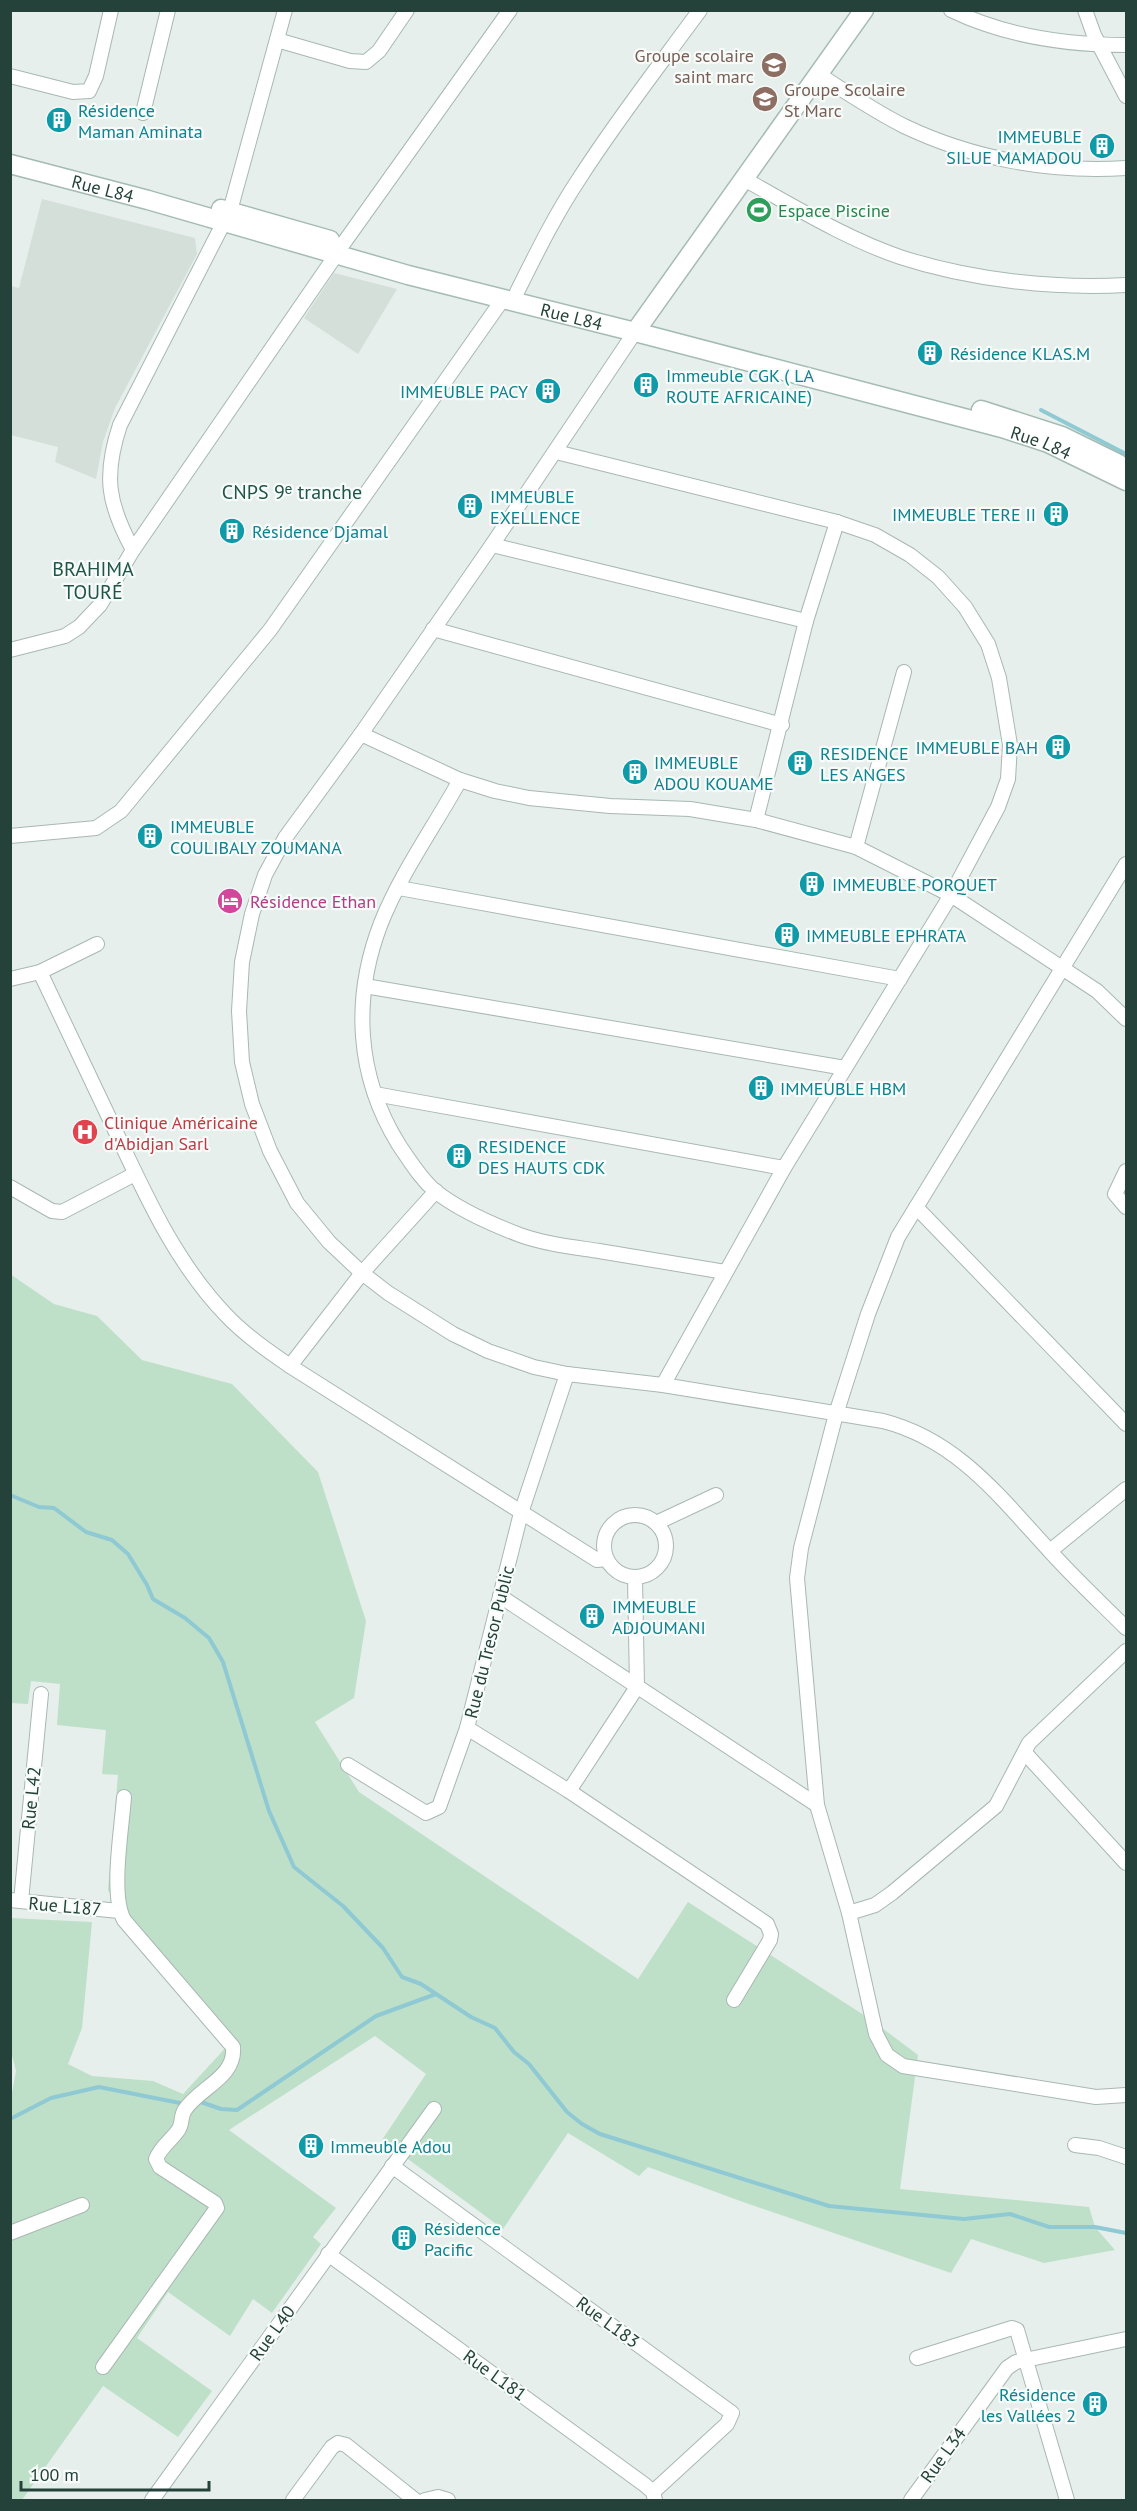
<svg xmlns="http://www.w3.org/2000/svg" width="1137" height="2511" font-family="'PT Sans',sans-serif">
  <style>
    .built { fill: #d4dfda }
    .green { fill: #bfe0c8 }
    .lines { fill: none; stroke-linecap: round; stroke-linejoin: round }
    .stream { stroke: #8ec9d4; stroke-width: 4 }
    .street-casing { stroke: #a8b8b2; stroke-width: 16 }
    .secondary-casing { stroke: #a4bbb3; stroke-width: 21 }
    .street { stroke: #fff; stroke-width: 14 }
    .secondary { stroke: #fff; stroke-width: 18 }
    .labels { text-anchor: middle; dominant-baseline: central; stroke-width: 4.5; stroke-linejoin: round; paint-order: stroke }
    .education-label { font-size: 18px; fill: #785e54; stroke: #f7fbf9; text-anchor: end }
    .culture-label { font-size: 18px; fill: #0d838f; stroke: #f7fbf9; text-anchor: start }
    .street-label { font-size: 18px; fill: #24423a; stroke: #f7fbf9 }
    .leisure-label { font-size: 18px; fill: #27864d; stroke: #f7fbf9; text-anchor: start }
    .hotel-label { font-size: 18px; fill: #b23c85; stroke: #f7fbf9; text-anchor: start }
    .health-label { font-size: 18px; fill: #be3a42; stroke: #f7fbf9; text-anchor: start }
    .neighbourhood-label { font-size: 20px; fill: #1f5548; stroke: #f7fbf9 }
  </style>
  <rect width="100%" height="100%" fill="#e6efeb"/>
  <g class="built">
    <polygon points="42,199 195,238 197,254 115,408 103,442 96,479 55,462 58,447 11,435 11,286 19,288"/>
    <polygon points="334,273 397,289 358,354 304,318"/>
  </g>
  <polygon class="green" points="10,1274 54,1304 97,1316 142,1360 232,1384 318,1472 366,1621 354,1698 315,1722 359,1792 638,1979 688,1902 870,2019 918,2055 900,2189 1089,2207 1095,2227 1115,2250 1044,2263 971,2239 951,2273 743,2202 648,2167 639,2176 568,2133 503,2229 382,2140 426,2074 375,2036 229,2130 336,2208 313,2237 321,2244 272,2313 253,2299 230,2336 168,2292 137,2338 212,2391 178,2437 103,2386 22,2500 11,2500 10,2104 16,2071 10,2047 11,1918 92,1922 82,2028 68,2064 92,2076 153,2081 183,2094 229,2044 127,1922 108,1890 118,1775 102,1774 106,1730 57,1725 60,1684 31,1681 28,1704 11,1703"/>
  <g class="lines">
    <g class="stream">
      <polyline points="1041,410 1126,454"/>
      <polyline points="10,1495 39,1507 54,1508 86,1532 112,1540 128,1554 147,1585 153,1599 185,1618 209,1638 223,1662 269,1811 294,1867 343,1906 383,1948 402,1977 421,1984 471,2017 495,2028 514,2052 529,2064 567,2112 582,2124 600,2134 829,2206 964,2219 1010,2214 1049,2227 1095,2227 1126,2233"/>
      <polyline points="198,2101 221,2109 237,2110 376,2016 436,1994"/>
      <polyline points="10,2119 51,2098 99,2087 185,2104"/>
    </g>
    <g class="street-casing">
      <g id="street">
        <path d="M951 10C1005 36 1068 45 1126 45"/>
        <polyline points="1085,10 1094,35 1126,96"/>
        <polyline points="277,40 350,61 366,62 379,51 407,10"/>
        <path d="M818 74C846 92 874 111 904 126 973 159 1051 173 1126 168"/>
        <polyline points="10,76 73,92 89,91 96,76 111,10"/>
        <polyline points="143,113 168,10"/>
        <path d="M744 179C795 207 845 238 900 257 970 280 1054 289 1126 285"/>
        <polyline points="230,211 285,10"/>
        <polyline points="343,244 510,10"/>
        <path d="M517 292C536 254 555 215 579 179 616 121 659 66 700 10"/>
        <path d="M635 332 492 545 361 734 285 838 265 875 252 914 242 962 239 1011 242 1062 252 1104 270 1151 297 1203 329 1242 362 1273 388 1293 453 1334 488 1351 534 1367 567 1374 663 1385 883 1421C957 1440 999 1496 1048 1549 1073 1577 1100 1602 1126 1628"/>
        <polyline points="556,452 837,522 875,535 910,555 938,577 965,607 988,644 999,678 1010,745 1008,779 998,807 951,895 784,1168 663,1385"/>
        <polyline points="492,545 806,621"/>
        <path d="M133 550C108 504 103 476 120 425L224 222"/>
        <polyline points="433,629 782,725"/>
        <polyline points="10,650 65,636 79,627 100,605 133,550 336,255"/>
        <polyline points="361,734 460,780 495,791 529,798 610,806 690,809 756,820 856,847 951,895 1097,991 1126,1019"/>
        <path d="M460 780C434 827 401 873 381 923 352 998 356 1076 399 1145 410 1161 420 1178 435 1191 459 1210 491 1224 520 1235 545 1244 573 1247 599 1251 641 1258 683 1265 725 1272"/>
        <polyline points="756,820 806,621 837,522"/>
        <polyline points="10,836 96,828 121,811 270,630 503,299"/>
        <polyline points="856,847 904,672"/>
        <polyline points="1126,864 898,1237 868,1314 836,1414 801,1548 797,1578 817,1805 849,1913 876,2034 887,2055 903,2066 1096,2097 1126,2095"/>
        <polyline points="399,888 900,979"/>
        <path d="M40 972C65 1024 89 1076 114 1128 145 1194 175 1262 226 1315 245 1335 267 1350 290 1366L597 1560 606 1559"/>
        <polyline points="10,979 40,972 97,944"/>
        <polyline points="365,986 845,1068"/>
        <polyline points="375,1094 784,1168"/>
        <polyline points="1126,1171 1115,1194 1126,1207"/>
        <polyline points="10,1187 52,1211 62,1212 135,1174"/>
        <polyline points="916,1207 1126,1424"/>
        <polyline points="290,1366 362,1273 436,1191"/>
        <circle cx="635" cy="1546" r="31"/>
        <polyline points="656,1523 716,1495"/>
        <polyline points="1050,1551 1126,1489"/>
        <polyline points="500,1596 817,1805"/>
        <polyline points="467,1728 569,1791 767,1924 771,1934 770,1940 734,2000"/>
        <polyline points="1025,1753 1126,1863"/>
        <polyline points="348,1765 426,1813 439,1807 467,1728 521,1513 567,1374"/>
        <polyline points="569,1791 637,1687 635,1578"/>
        <polyline points="10,1900 119,1911"/>
        <polyline points="21,1901 41,1694"/>
        <polyline points="849,1913 875,1905 892,1893 996,1806 1029,1743 1126,1651"/>
        <polyline points="1075,2145 1099,2148 1126,2157"/>
        <polyline points="392,2166 732,2413 727,2424 653,2492"/>
        <polyline points="10,2233 82,2205"/>
        <polyline points="328,2254 645,2485 653,2492 655,2500"/>
        <polyline points="917,2358 1012,2328 1017,2330 1067,2500"/>
        <path d="M103 2367 217 2208 215 2203 160 2167 156 2159C161 2146 172 2140 179 2129 182 2124 181 2117 184 2111 198 2088 236 2078 233 2047L124 1920C110 1895 122 1828 124 1797"/>
        <polyline points="152,2500 434,2109"/>
        <polyline points="293,2500 332,2447 338,2443 346,2445 415,2500"/>
        <polyline points="425,2500 438,2497 448,2500"/>
        <polyline points="911,2500 1007,2368 1016,2362 1126,2339"/>
      </g>
    </g>
    <g class="secondary-casing">
      <g id="secondary">
        <path id="s1" d="M10 164 148 200 408 275 643 334 1002 428 1048 443 1126 481"/>
        <polyline points="221,209 330,240"/>
        <polyline points="635,332 864,10"/>
        <polyline points="981,410 1062,436 1119,464"/>
      </g>
    </g>
    <use href="#street" class="street"/>
    <use href="#secondary" class="secondary"/>
  </g>
  <defs>
    <g id="school-disc" transform="scale(1.35)"><circle r="9.5" fill="#8d6e63" stroke="#f7fbf9"/><path d="M0-5L7-2L0 1L-7-2ZM-4 1L0 2.5L4 1V4Q0 6-4 4Z" fill="#fff"/></g>
    <g id="building-disc" transform="scale(1.35)"><circle r="9.5" fill="#0f9aa8" stroke="#f7fbf9"/><path d="M-4-6H4V6H1V3H-1V6H-4ZM-2.5-4.3h1.7v1.8h-1.7ZM.8-4.3h1.7v1.8H.8ZM-2.5-1h1.7V.8h-1.7ZM.8-1h1.7V.8H.8Z" fill="#fff"/></g>
    <g id="stadium-disc" transform="scale(1.35)"><circle r="9.5" fill="#2e9e5b" stroke="#f7fbf9"/><path d="M0-5a6.5 5 0 1 0 0 10a6.5 5 0 1 0 0-10ZM-3.5-1.8h7v3.6h-7Z" fill="#fff"/></g>
    <g id="hotel-disc" transform="scale(1.35)"><circle r="9.5" fill="#d1479c" stroke="#f7fbf9"/><path d="M-6-4.5h1.5V1H6V5H4.5V3h-9V5H-6ZM-4 0a1.8 1.8 0 1 1 3.6 0ZM.5 0V-2.5h3Q6-2.5 6 0Z" fill="#fff"/></g>
    <g id="hospital-disc" transform="scale(1.35)"><circle r="9.5" fill="#e0444e" stroke="#f7fbf9"/><path d="M-5-5h3v3.5h4V-5h3V5h-3V1.5h-4V5h-3Z" fill="#fff"/></g>
  </defs>
  <g fill-rule="evenodd">
    <use href="#school-disc" x="774" y="65"/>
    <use href="#school-disc" x="765" y="99"/>
    <use href="#building-disc" x="59" y="120"/>
    <use href="#building-disc" x="1102" y="146"/>
    <use href="#stadium-disc" x="759" y="210"/>
    <use href="#building-disc" x="930" y="353"/>
    <use href="#building-disc" x="646" y="385"/>
    <use href="#building-disc" x="548" y="391"/>
    <use href="#building-disc" x="470" y="506"/>
    <use href="#building-disc" x="1056" y="514"/>
    <use href="#building-disc" x="232" y="531"/>
    <use href="#building-disc" x="1058" y="747"/>
    <use href="#building-disc" x="800" y="763"/>
    <use href="#building-disc" x="635" y="772"/>
    <use href="#building-disc" x="150" y="836"/>
    <use href="#building-disc" x="812" y="884"/>
    <use href="#hotel-disc" x="230" y="901"/>
    <use href="#building-disc" x="787" y="935"/>
    <use href="#building-disc" x="761" y="1088"/>
    <use href="#hospital-disc" x="85" y="1132"/>
    <use href="#building-disc" x="459" y="1156"/>
    <use href="#building-disc" x="592" y="1616"/>
    <use href="#building-disc" x="311" y="2146"/>
    <use href="#building-disc" x="404" y="2238"/>
    <use href="#building-disc" x="1095" y="2404"/>
  </g>
  <g class="labels">
    <g class="education-label">
      <text x="754" y="55">Groupe scolaire<tspan x="754" dy="21">saint marc</tspan></text>
      <text x="784" y="89" text-anchor="start">Groupe Scolaire<tspan x="784" dy="21">St Marc</tspan></text>
    </g>
    <g class="culture-label">
      <text x="78" y="110">Résidence<tspan x="78" dy="21">Maman Aminata</tspan></text>
      <text x="1082" y="136" text-anchor="end">IMMEUBLE<tspan x="1082" dy="21">SILUE MAMADOU</tspan></text>
      <text x="950" y="353">Résidence KLAS.M</text>
      <text x="666" y="375">Immeuble CGK ( LA<tspan x="666" dy="21">ROUTE AFRICAINE)</tspan></text>
      <text x="528" y="391" text-anchor="end">IMMEUBLE PACY</text>
      <text x="490" y="496">IMMEUBLE<tspan x="490" dy="21">EXELLENCE</tspan></text>
      <text x="1036" y="514" text-anchor="end">IMMEUBLE TERE II</text>
      <text x="252" y="531">Résidence Djamal</text>
      <text x="1038" y="747" text-anchor="end">IMMEUBLE BAH</text>
      <text x="820" y="753">RESIDENCE<tspan x="820" dy="21">LES ANGES</tspan></text>
      <text x="654" y="762">IMMEUBLE<tspan x="654" dy="21">ADOU KOUAME</tspan></text>
      <text x="170" y="826">IMMEUBLE<tspan x="170" dy="21">COULIBALY ZOUMANA</tspan></text>
      <text x="832" y="884">IMMEUBLE PORQUET</text>
      <text x="806" y="935">IMMEUBLE EPHRATA</text>
      <text x="780" y="1088">IMMEUBLE HBM</text>
      <text x="478" y="1146">RESIDENCE<tspan x="478" dy="21">DES HAUTS CDK</tspan></text>
      <text x="612" y="1606">IMMEUBLE<tspan x="612" dy="21">ADJOUMANI</tspan></text>
      <text x="330" y="2146">Immeuble Adou</text>
      <text x="424" y="2228">Résidence<tspan x="424" dy="21">Pacific</tspan></text>
      <text x="1076" y="2394" text-anchor="end">Résidence<tspan x="1076" dy="21">les Vallées 2</tspan></text>
    </g>
    <g class="street-label">
      <text stroke="none"><textPath href="#s1" startOffset="96">Rue L84</textPath></text>
      <text stroke="none"><textPath href="#s1" startOffset="582">Rue L84</textPath></text>
      <text stroke="none"><textPath href="#s1" startOffset="1068">Rue L84</textPath></text>
      <text transform="translate(489 1642) rotate(-76)">Rue du Tresor Public</text>
      <text transform="translate(31 1798) rotate(-84)">Rue L42</text>
      <text transform="translate(65 1906) rotate(5)">Rue L187</text>
      <text transform="translate(608 2322) rotate(36)">Rue L183</text>
      <text transform="translate(272 2333) rotate(-54)">Rue L40</text>
      <text transform="translate(495 2375) rotate(36)">Rue L181</text>
      <text transform="translate(943 2455) rotate(-54)">Rue L34</text>
    </g>
    <g class="leisure-label">
      <text x="778" y="210">Espace Piscine</text>
    </g>
    <g class="hotel-label">
      <text x="250" y="901">Résidence Ethan</text>
    </g>
    <g class="health-label">
      <text x="104" y="1122">Clinique Américaine<tspan x="104" dy="21">d'Abidjan Sarl</tspan></text>
    </g>
    <g class="neighbourhood-label">
      <text x="292" y="492">CNPS 9ᵉ tranche</text>
      <text x="93" y="569">BRAHIMA<tspan x="93" dy="23">TOURÉ</tspan></text>
    </g>
  </g>
  <rect width="1137" height="2511" fill="none" stroke="#24423a" stroke-width="24"/>
  <path d="M21 2481v9h188v-9" fill="none" stroke="#24423a" stroke-width="3"/>
  <text x="30" y="2481" font-size="18" fill="#24423a" stroke="#f7fbf9" stroke-width="4.5" paint-order="stroke">100 m</text>
</svg>
